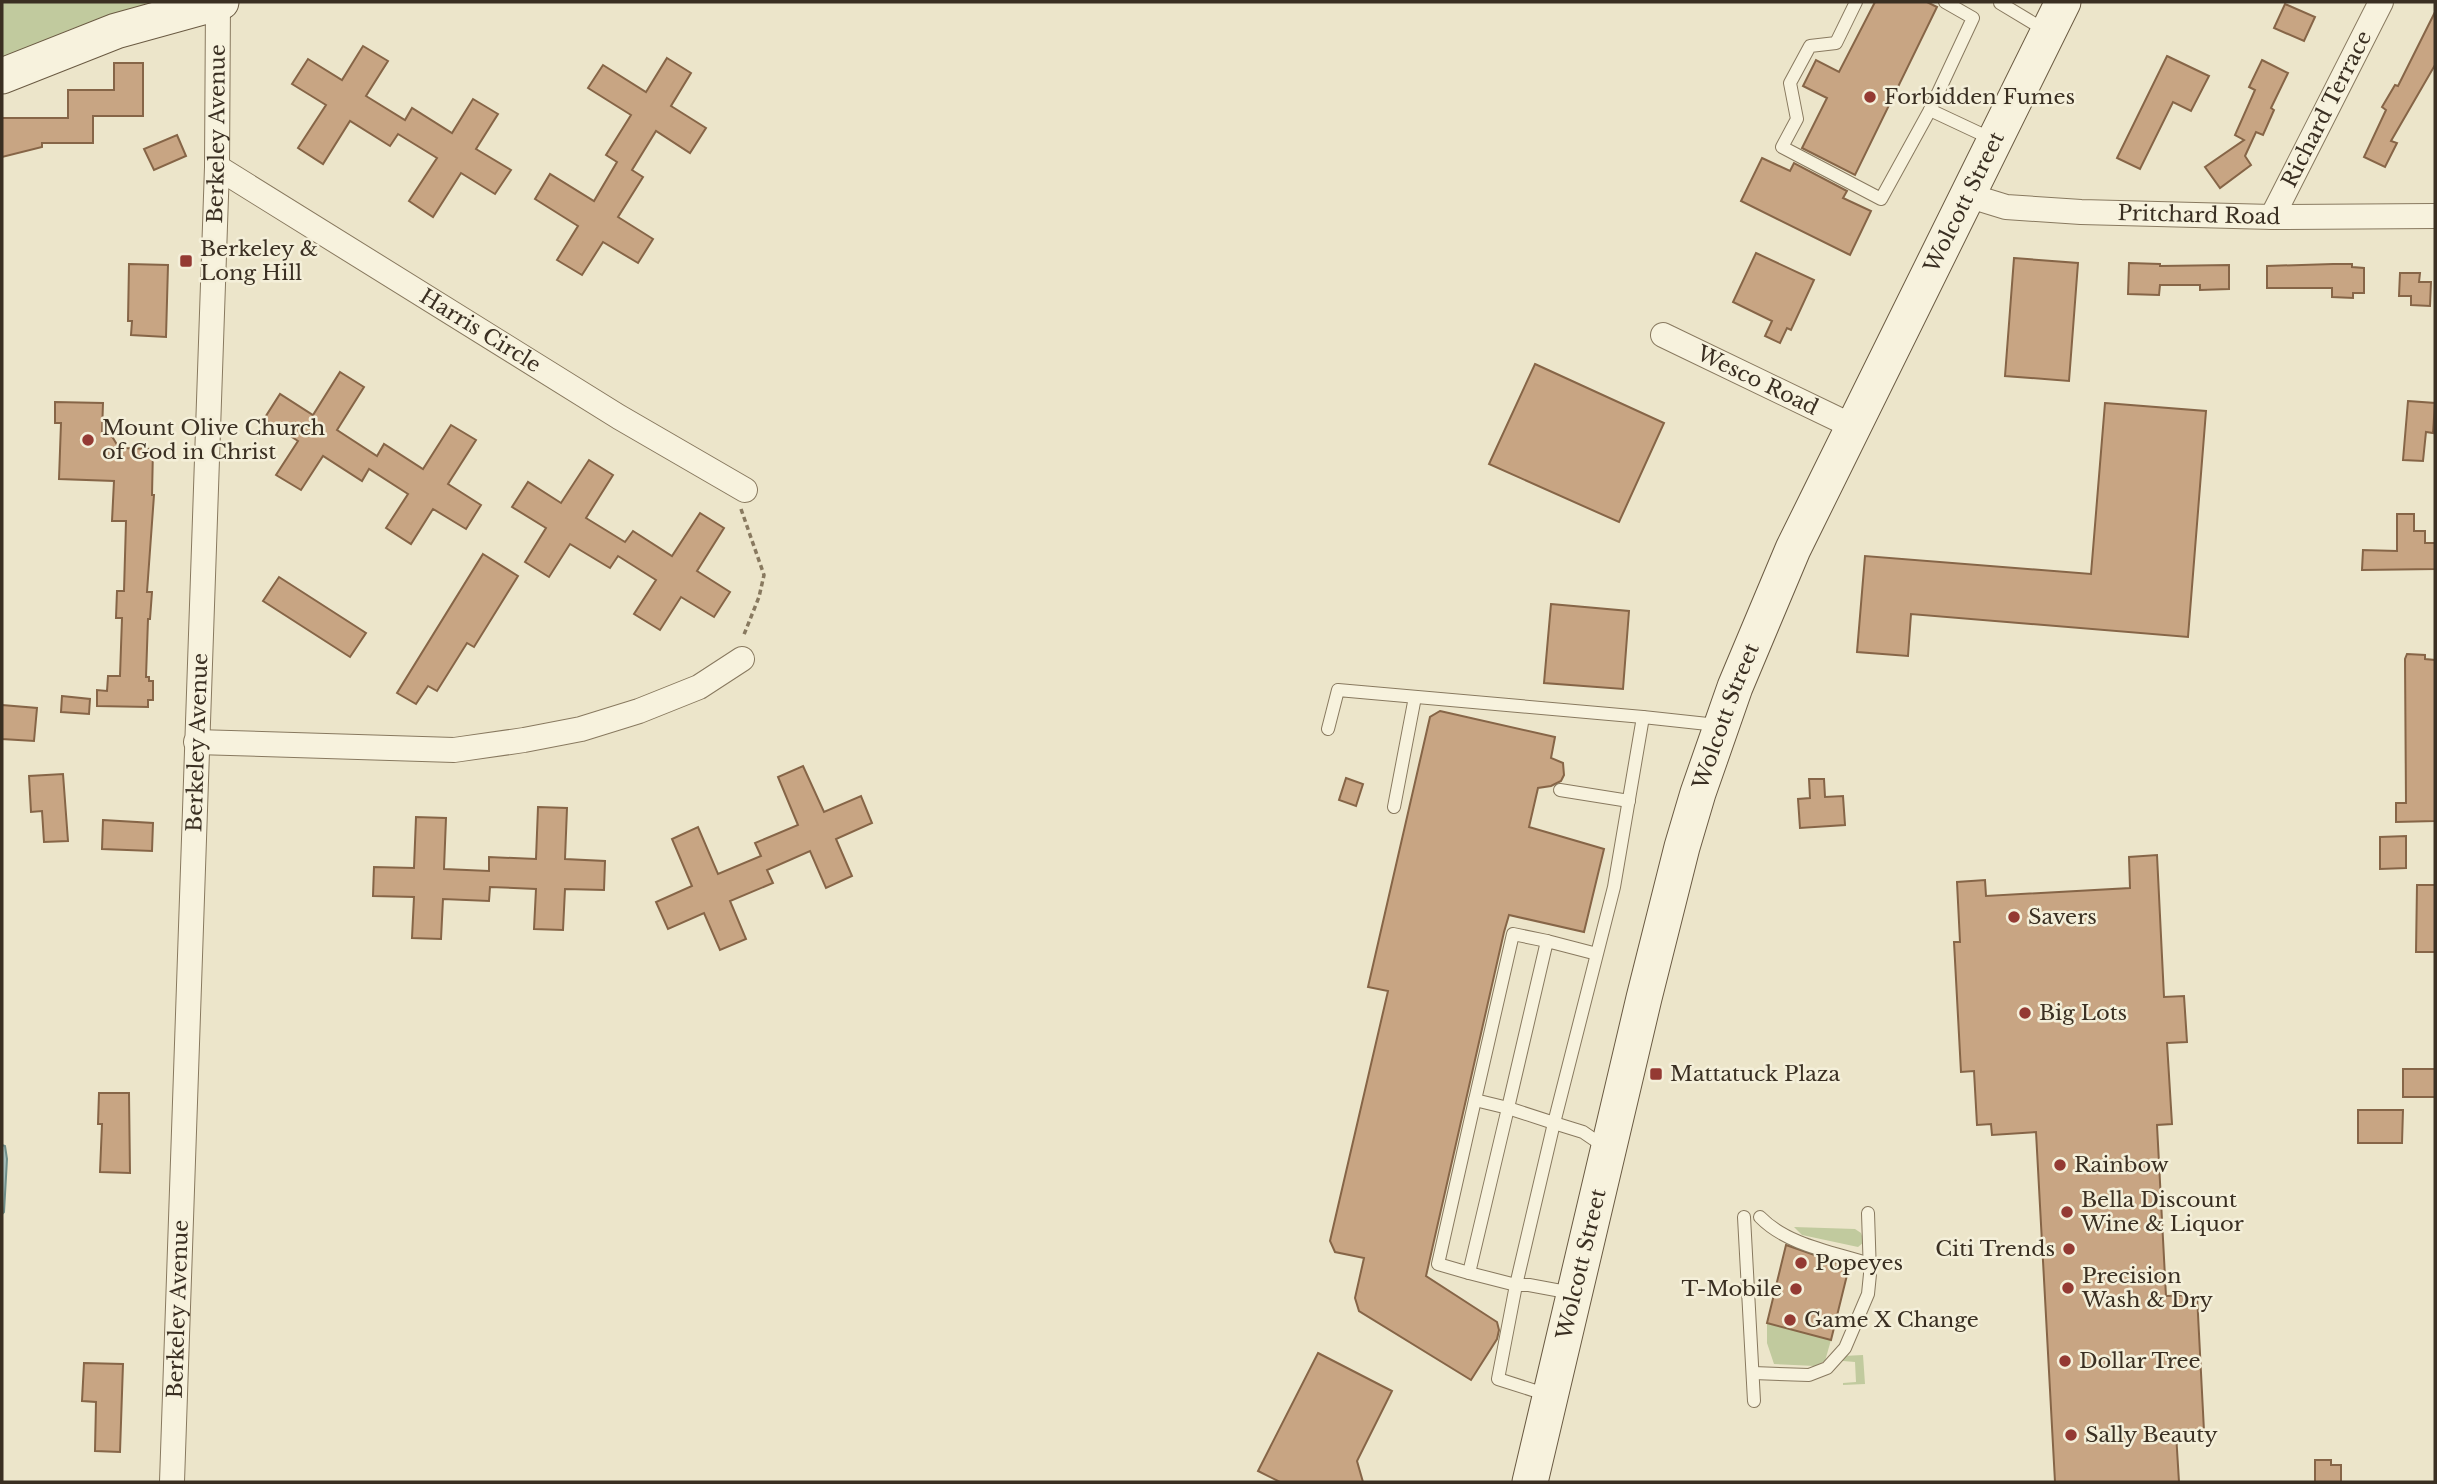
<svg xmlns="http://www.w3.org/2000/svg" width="2437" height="1484" font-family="'Libre Baskerville',serif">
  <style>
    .green { fill: #c1ca9e }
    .water { fill: #aac1bc; stroke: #71908b; stroke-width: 2 }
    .building { fill: #c8a583; stroke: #866547; stroke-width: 2 }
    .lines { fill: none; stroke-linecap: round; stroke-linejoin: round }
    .service-casing { stroke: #88795f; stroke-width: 14 }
    .minor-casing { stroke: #88795f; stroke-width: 26 }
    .secondary-casing { stroke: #6a5a42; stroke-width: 37 }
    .path { stroke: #88795f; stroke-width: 3.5; stroke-dasharray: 5 3.5; stroke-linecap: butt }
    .service { stroke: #f7f2dd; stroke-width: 12 }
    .minor { stroke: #f7f2dd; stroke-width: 24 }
    .secondary { stroke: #f7f2dd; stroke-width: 35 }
    .poi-dot { fill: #943a33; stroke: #f4efd9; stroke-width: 2.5 }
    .labels { text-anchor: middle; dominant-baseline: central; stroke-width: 5; stroke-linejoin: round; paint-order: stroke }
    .poi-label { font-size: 21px; fill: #3a2f22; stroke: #f4efd9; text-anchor: start }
    .street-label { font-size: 21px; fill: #3a2f22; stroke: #f4efd9 }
  </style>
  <rect width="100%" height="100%" fill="#ece5ca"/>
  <g class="green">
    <polygon points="2,2 152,2 71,29 2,59"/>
    <polygon points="1794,1227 1855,1229 1861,1233 1864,1242 1858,1247 1802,1235"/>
    <polygon points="1767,1323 1831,1340 1825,1361 1815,1366 1774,1364 1767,1343"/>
    <polygon points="1863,1355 1865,1384 1843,1385 1843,1383 1856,1382 1855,1362 1843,1361 1843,1356"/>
  </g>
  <polygon class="water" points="2,1145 5,1146 7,1159 4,1212 2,1214"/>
  <g class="building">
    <polygon points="1875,2 1927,2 1937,7 1855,175 1802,148 1827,98 1803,86 1816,60 1839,72"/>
    <polygon points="2285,4 2315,17 2304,41 2274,28"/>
    <polygon points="2435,12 2435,65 2391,141 2397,143 2385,167 2364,157 2386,110 2382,107 2395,85 2398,86"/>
    <polygon points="363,46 388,61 366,96 405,120 412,108 452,133 473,99 498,114 476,149 511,170 495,194 461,173 433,217 409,201 437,158 398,134 390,146 350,121 323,164 298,148 326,105 292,84 308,59 342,80"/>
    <polygon points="2167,56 2209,76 2191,111 2173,102 2140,169 2117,158"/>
    <polygon points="667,58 691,73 671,106 706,128 690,153 656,131 632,170 643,177 618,217 653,239 638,263 603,242 582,275 557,260 578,226 535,199 550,174 594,201 617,162 606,155 631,115 588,88 603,65 646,92"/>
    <polygon points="2262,60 2288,73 2271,108 2274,110 2263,135 2256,132 2245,156 2251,165 2220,188 2205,167 2244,140 2235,135 2255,90 2249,87"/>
    <polygon points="114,63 143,63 143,116 93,116 93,143 42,143 42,147 2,157 2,118 68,118 68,90 114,90"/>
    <polygon points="177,135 186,156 154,170 144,149"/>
    <polygon points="1762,158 1790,171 1794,163 1847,191 1843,198 1871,211 1850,255 1741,201"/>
    <polygon points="1756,253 1814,280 1791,330 1787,328 1780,343 1765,336 1772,321 1733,302"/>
    <polygon points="2014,258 2078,263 2069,381 2005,376"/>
    <polygon points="2129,263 2160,264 2160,266 2229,265 2229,289 2200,290 2200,285 2160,285 2159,295 2128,294"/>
    <polygon points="129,264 168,265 166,337 131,335 132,321 128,321"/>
    <polygon points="2333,264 2352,264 2352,267 2364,268 2364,293 2353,293 2353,298 2332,297 2332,288 2267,288 2267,266"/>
    <polygon points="2400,273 2420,273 2419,282 2431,282 2430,306 2411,305 2411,296 2399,296"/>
    <polygon points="1535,364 1664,423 1619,522 1489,464"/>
    <polygon points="340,372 364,387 337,430 377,456 384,444 423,469 451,425 476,440 448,484 481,505 466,529 433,509 411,544 386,528 408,494 369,469 362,481 323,456 301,490 276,475 298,441 264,419 280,394 313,415"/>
    <polygon points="2408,401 2435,403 2433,433 2426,432 2423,461 2403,460"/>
    <polygon points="55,402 103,403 102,433 110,433 119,448 153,449 152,495 154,495 147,592 152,592 150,619 148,619 146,677 149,677 149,681 153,681 153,700 148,700 148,707 97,706 97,690 107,691 108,676 120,676 122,618 116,618 117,591 124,591 126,521 112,521 114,481 59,479 61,423 55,423"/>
    <polygon points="2105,403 2206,411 2188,637 1911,614 1908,656 1857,652 1865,556 2091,574"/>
    <polygon points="589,460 613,475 586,518 625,542 633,531 672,556 700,513 724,528 697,571 730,592 714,617 681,597 660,630 634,614 656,580 618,556 610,568 570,544 549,577 525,562 546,528 512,507 528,482 561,503"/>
    <polygon points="2397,514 2414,514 2414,531 2425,531 2425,543 2435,543 2435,569 2362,570 2363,550 2397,551"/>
    <polygon points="483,554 518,576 474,647 467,643 437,691 428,686 416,704 397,693"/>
    <polygon points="279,577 366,633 350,657 263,601"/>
    <polygon points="1551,604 1629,611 1623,689 1544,683"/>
    <polygon points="2407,654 2425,655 2425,659 2435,660 2435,821 2396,822 2396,803 2406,803 2405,659"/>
    <polygon points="62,696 90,699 89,714 61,712"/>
    <polygon points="2,705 37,708 34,741 2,739"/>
    <polygon points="1440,711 1555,737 1551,758 1563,763 1564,775 1561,781 1551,786 1538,788 1529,827 1604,849 1584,932 1509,915 1504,932 1426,1276 1497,1322 1499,1330 1497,1339 1471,1380 1359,1311 1355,1298 1364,1258 1335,1252 1330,1241 1388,991 1368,987 1430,717"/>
    <polygon points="803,766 824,812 861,796 872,823 836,839 852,876 826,888 810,851 767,870 773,883 730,901 746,939 720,950 704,913 668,929 656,902 692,886 672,839 698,827 718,874 761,856 755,843 798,825 778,777"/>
    <polygon points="63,774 68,841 44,842 42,811 31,812 29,776"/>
    <polygon points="1346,778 1363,784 1356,806 1339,800"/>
    <polygon points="1809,779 1824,779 1825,797 1843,796 1845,825 1800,828 1798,799 1810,798"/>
    <polygon points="538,807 567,808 565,859 605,861 604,890 565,889 563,930 534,929 536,889 490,887 489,901 443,899 441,939 412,938 414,897 373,896 374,867 414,868 416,817 446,818 444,869 489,871 489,857 536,859"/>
    <polygon points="103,820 153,823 152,851 102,849"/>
    <polygon points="2406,836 2406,868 2380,869 2380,837"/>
    <polygon points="2157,855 2164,997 2184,996 2187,1042 2167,1043 2172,1124 2157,1125 2166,1296 2197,1295 2204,1431 2176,1433 2179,1482 2055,1482 2036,1132 1992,1135 1991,1124 1977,1125 1974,1071 1961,1072 1954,942 1960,942 1957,882 1985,880 1986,896 2130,888 2129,857"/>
    <polygon points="2417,885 2435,885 2435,952 2416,952"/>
    <rect x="2403" y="1069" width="32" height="28"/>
    <polygon points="99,1093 129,1093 130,1173 100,1172 102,1124 98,1124"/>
    <polygon points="2358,1110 2403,1110 2402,1143 2358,1143"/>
    <polygon points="1786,1245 1849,1267 1831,1340 1767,1323"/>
    <polygon points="1318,1353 1392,1391 1357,1461 1363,1482 1280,1482 1258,1471"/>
    <polygon points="84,1363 123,1364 120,1452 95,1451 96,1402 82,1401"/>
    <polygon points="2315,1460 2331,1460 2331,1465 2341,1465 2341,1482 2315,1482"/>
  </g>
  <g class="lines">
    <g class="service-casing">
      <g id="service">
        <polyline points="1856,2 1836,43 1810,46 1790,83 1797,119 1782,147 1881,199 1930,110 1973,18 1945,2"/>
        <polyline points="2001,2 2000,3 2048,32"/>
        <polyline points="1930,110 1994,140"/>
        <polyline points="1328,729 1338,690 1643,717"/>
        <polyline points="1560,790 1629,801"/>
        <polyline points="1394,807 1415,697"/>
        <polyline points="1547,941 1513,934 1475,1100 1508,1108 1469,1273 1516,1285 1498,1379 1548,1395"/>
        <polyline points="1597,954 1547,941 1508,1108 1554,1123 1614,887 1643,717 1717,725"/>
        <polyline points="1744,1217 1754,1401"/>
        <path d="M1760 1217C1787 1245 1833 1252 1870 1264"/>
        <polyline points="1469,1273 1438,1264 1475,1100"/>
        <polyline points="1572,1293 1529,1285 1516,1285 1554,1123 1583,1132 1605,1147"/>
        <polyline points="1753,1373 1809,1375 1827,1368 1845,1348 1868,1294 1870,1274 1868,1213"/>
      </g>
    </g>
    <g class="minor-casing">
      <g id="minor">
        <path id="s1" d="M217 167 619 417 745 490"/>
        <path id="s2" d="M1967 195 2006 207 2081 212 2272 217 2435 216"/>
        <path id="s3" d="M2272 217 2381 2"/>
        <path id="s4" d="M1663 335 1852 426"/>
        <polyline points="196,742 454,750 524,740 581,729 639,711 699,687 742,659"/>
        <path id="s5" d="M172 1482 217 167 218 2"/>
      </g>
    </g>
    <g class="secondary-casing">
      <g id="secondary">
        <polyline points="2,76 116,31 221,2"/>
        <path id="s6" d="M1530 1482 1644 998 1682 847 1698 793 1735 687 1793 549 2063 2"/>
      </g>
    </g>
    <polyline class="path" points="741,509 764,575 759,597 743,637"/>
    <use href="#service" class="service"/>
    <use href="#minor" class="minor"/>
    <use href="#secondary" class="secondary"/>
  </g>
  <g class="poi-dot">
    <circle cx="1870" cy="97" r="7"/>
    <rect x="179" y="254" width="14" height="14" rx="3.5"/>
    <circle cx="88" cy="440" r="7"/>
    <circle cx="2014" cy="917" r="7"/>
    <circle cx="2025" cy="1013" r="7"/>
    <rect x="1649" y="1067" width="14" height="14" rx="3.5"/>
    <circle cx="2060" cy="1165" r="7"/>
    <circle cx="2067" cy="1212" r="7"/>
    <circle cx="2069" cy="1249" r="7"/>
    <circle cx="1801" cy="1263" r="7"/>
    <circle cx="2068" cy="1288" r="7"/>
    <circle cx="1796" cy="1289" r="7"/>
    <circle cx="1790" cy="1320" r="7"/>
    <circle cx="2065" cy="1361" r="7"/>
    <circle cx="2071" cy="1435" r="7"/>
  </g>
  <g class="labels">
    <g class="poi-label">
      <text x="1884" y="97">Forbidden Fumes</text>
      <text x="200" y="249">Berkeley &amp;<tspan x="200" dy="24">Long Hill</tspan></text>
      <text x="102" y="428">Mount Olive Church<tspan x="102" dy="24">of God in Christ</tspan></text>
      <text x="2028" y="917">Savers</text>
      <text x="2039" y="1013">Big Lots</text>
      <text x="1670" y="1074">Mattatuck Plaza</text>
      <text x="2074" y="1165">Rainbow</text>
      <text x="2081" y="1200">Bella Discount<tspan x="2081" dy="24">Wine &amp; Liquor</tspan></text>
      <text x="2055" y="1249" text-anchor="end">Citi Trends</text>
      <text x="1815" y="1263">Popeyes</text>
      <text x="2082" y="1276">Precision<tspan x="2082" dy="24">Wash &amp; Dry</tspan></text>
      <text x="1782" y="1289" text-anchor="end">T-Mobile</text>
      <text x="1804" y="1320">Game X Change</text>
      <text x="2079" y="1361">Dollar Tree</text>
      <text x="2085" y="1435">Sally Beauty</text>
    </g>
    <g class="street-label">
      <text stroke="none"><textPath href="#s3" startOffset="121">Richard Terrace</textPath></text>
      <text stroke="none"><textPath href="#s5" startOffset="1349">Berkeley Avenue</textPath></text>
      <text stroke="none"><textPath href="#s6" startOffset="1358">Wolcott Street</textPath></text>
      <text stroke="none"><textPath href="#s2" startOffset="234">Pritchard Road</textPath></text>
      <text stroke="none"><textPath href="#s1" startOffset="310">Harris Circle</textPath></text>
      <text stroke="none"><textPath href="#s4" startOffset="105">Wesco Road</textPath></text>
      <text stroke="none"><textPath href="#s6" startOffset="791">Wolcott Street</textPath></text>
      <text stroke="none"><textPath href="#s5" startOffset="740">Berkeley Avenue</textPath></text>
      <text stroke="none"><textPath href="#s6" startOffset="224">Wolcott Street</textPath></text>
      <text stroke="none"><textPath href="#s5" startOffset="173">Berkeley Avenue</textPath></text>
    </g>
  </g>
  <rect width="2437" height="1484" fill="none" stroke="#3a2f22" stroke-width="7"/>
</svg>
